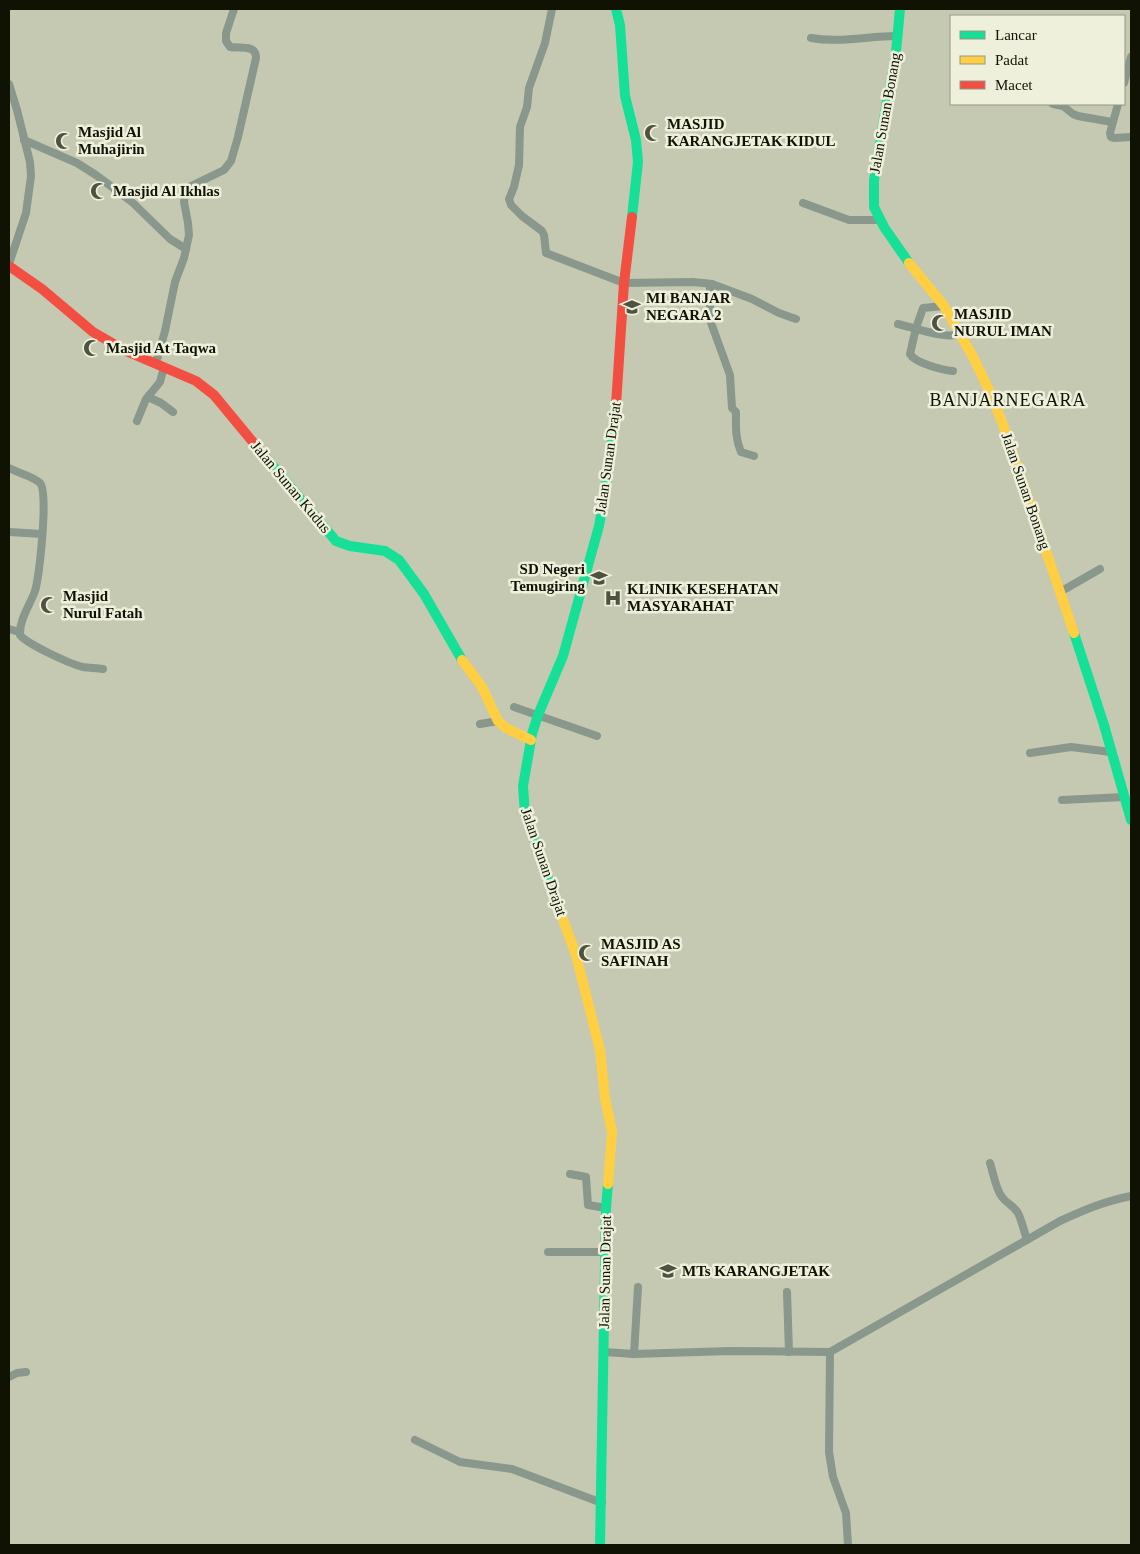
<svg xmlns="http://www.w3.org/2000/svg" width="1140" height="1554" font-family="'Times New Roman',serif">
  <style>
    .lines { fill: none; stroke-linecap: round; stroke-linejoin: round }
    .street { stroke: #89978d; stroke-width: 8 }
    .fast { stroke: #16e098; stroke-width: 10 }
    .slow { stroke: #ffcf43; stroke-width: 10 }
    .jam { stroke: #f24e42; stroke-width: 10 }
    .labels { text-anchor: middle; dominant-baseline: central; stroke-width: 5; stroke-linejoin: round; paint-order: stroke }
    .street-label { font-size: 15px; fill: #101204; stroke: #eef0dc }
    .poi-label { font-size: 15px; font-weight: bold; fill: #101204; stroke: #eef0dc; text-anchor: start }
    .quarter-label { font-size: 18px; letter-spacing: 1px; fill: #101204; stroke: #eef0dc }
  </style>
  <rect width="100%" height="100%" fill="#c6c9b2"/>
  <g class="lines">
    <g class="street">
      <polyline points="552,9 545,43 529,88 527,107 520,127 519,165 514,187 509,199 511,205 522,216 542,231 544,235 546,253 624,283 693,282 712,284 752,299 779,313 796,319"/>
      <path d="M811 38C840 43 868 36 897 36"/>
      <polyline points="1124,83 1131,57"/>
      <polyline points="9,84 17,110 30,162 31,176 26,213 9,264"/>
      <polyline points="1053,104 1063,106 1073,114 1078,116 1112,122"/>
      <polyline points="1118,104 1110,133 1111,137 1114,138 1131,137"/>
      <polyline points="24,140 77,163 96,175 132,202 170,239 186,249"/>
      <polyline points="803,203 849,220 880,220"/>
      <path d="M710 284V320L730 375 732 408 736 412C736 426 735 438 741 452L754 456"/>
      <path d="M944 306 923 308 916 328 910 354C915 363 942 370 953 371"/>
      <path d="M898 324C912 327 949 341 960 333"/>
      <path d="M156 363 165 331 175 282 184 258 189 235 188 223 184 202 185 193 191 186 224 170 231 161 238 137 256 58C256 44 241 49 230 47L226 41V33L234 9"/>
      <polyline points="148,397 161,403 173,412"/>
      <polyline points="137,421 146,399 160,382 164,367"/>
      <path d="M9 468C18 473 33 476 40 483 49 492 39 577 35 591 30 605 19 620 20 635 27 644 70 664 83 667 89 668 96 668 103 669"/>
      <polyline points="9,532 42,534"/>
      <polyline points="1060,592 1100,569"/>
      <polyline points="9,629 19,632"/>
      <polyline points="514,707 597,736"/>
      <polyline points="480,724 498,721"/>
      <polyline points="1030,753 1071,747 1111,752"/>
      <polyline points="1062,800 1124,797"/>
      <path d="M990 1163C993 1172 996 1190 1002 1197 1007 1204 1013 1205 1018 1213 1022 1221 1024 1231 1027 1240"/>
      <polyline points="570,1174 586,1177 588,1205 606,1208"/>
      <polyline points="548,1252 605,1252"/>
      <polyline points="787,1292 789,1352"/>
      <path d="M604 1352 634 1354 730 1351 830 1352 1060 1221C1084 1210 1105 1201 1131 1196"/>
      <polyline points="830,1352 829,1452 833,1477 846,1513 848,1545"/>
      <polyline points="634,1354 638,1287"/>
      <polyline points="9,1377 17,1373 26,1372"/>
      <polyline points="415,1440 460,1462 512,1469 602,1503"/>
    </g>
    <g class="fast">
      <polyline points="616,9 620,25 625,96 636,140 638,162 632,217"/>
      <polyline points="900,9 895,63 888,95 874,180 874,207 884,227 909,263"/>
      <polyline points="267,459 336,541 350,546 385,551 399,560 424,594 462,660"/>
      <polyline points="1074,633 1104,725 1131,820"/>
      <polyline points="558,906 525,814 523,786 532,734 538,715 563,656 599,526 606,486 616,405"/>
      <polyline points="600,1545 606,1208 608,1184"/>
    </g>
    <g class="slow">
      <polyline points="909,263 944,306 973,357 989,390 1002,422 1074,633"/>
      <polyline points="462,660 482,687 498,721 506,728 531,740"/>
      <polyline points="558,906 576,955 600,1050 605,1098 612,1132 608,1184"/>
    </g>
    <g class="jam">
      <polyline points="9,266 42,289 93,332 126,351 196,381 214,395 267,459"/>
      <polyline points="616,405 624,283 632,217"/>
    </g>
  </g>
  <defs>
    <g id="mosque-bare" transform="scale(1.35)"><path d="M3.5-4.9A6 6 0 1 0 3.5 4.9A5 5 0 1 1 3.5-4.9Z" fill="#505241" stroke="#eef0dc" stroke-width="2.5" paint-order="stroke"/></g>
    <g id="school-bare" transform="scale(1.35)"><path d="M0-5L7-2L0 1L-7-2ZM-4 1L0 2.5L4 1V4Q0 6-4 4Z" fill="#505241" stroke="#eef0dc" stroke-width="2.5" paint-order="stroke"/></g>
    <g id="hospital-bare" transform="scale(1.35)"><path d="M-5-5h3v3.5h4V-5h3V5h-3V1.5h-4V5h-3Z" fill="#505241" stroke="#eef0dc" stroke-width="2.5" paint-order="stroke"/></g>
  </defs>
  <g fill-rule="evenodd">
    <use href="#mosque-bare" x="653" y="133"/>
    <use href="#mosque-bare" x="64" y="141"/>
    <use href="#mosque-bare" x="99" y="191"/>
    <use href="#school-bare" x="632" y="307"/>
    <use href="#mosque-bare" x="940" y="323"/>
    <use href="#mosque-bare" x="92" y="348"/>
    <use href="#school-bare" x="599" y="578"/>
    <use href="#hospital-bare" x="613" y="598"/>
    <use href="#mosque-bare" x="49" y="605"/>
    <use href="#mosque-bare" x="587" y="953"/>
    <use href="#school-bare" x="668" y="1271"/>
  </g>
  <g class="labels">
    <g class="street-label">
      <text transform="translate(885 113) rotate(-80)">Jalan Sunan Bonang</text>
      <text transform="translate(608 458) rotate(-82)">Jalan Sunan Drajat</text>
      <text transform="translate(291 487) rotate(50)">Jalan Sunan Kudus</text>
      <text transform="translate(1026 491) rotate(71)">Jalan Sunan Bonang</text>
      <text transform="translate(544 862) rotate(71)">Jalan Sunan Drajat</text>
      <text transform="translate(605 1272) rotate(-89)">Jalan Sunan Drajat</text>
    </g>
    <g class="poi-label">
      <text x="667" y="124">MASJID<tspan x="667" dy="17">KARANGJETAK KIDUL</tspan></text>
      <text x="78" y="132">Masjid Al<tspan x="78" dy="17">Muhajirin</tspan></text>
      <text x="113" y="191">Masjid Al Ikhlas</text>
      <text x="646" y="298">MI BANJAR<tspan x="646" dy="17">NEGARA 2</tspan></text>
      <text x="954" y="314">MASJID<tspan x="954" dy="17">NURUL IMAN</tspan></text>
      <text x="106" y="348">Masjid At Taqwa</text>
      <text x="585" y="569" text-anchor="end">SD Negeri<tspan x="585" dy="17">Temugiring</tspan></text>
      <text x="627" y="589">KLINIK KESEHATAN<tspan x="627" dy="17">MASYARAHAT</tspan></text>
      <text x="63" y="596">Masjid<tspan x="63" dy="17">Nurul Fatah</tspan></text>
      <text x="601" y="944">MASJID AS<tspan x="601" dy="17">SAFINAH</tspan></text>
      <text x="682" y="1271">MTs KARANGJETAK</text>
    </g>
    <g class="quarter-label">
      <text x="1008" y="400">BANJARNEGARA</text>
    </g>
  </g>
  <rect width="1140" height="1554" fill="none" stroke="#101204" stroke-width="20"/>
  <rect x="950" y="15" width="175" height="90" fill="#eef0dc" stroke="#959786"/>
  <rect x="960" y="31" width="25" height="8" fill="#16e098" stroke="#959786"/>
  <text x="995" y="40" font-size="15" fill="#101204">Lancar</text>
  <rect x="960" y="56" width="25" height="8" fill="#ffcf43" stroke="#959786"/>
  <text x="995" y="65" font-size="15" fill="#101204">Padat</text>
  <rect x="960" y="81" width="25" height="8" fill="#f24e42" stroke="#959786"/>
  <text x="995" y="90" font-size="15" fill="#101204">Macet</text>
</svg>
